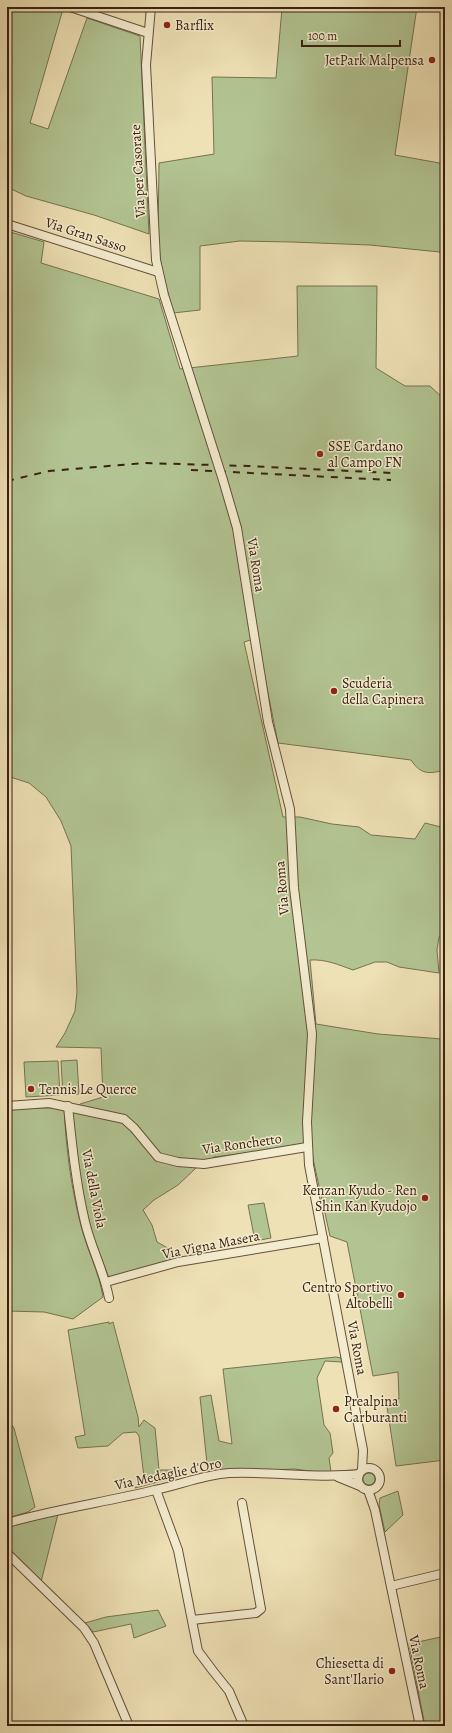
<svg xmlns="http://www.w3.org/2000/svg" width="452" height="1733" font-family="Alegreya,serif">
  <style>
    .green { fill: #b2c492; stroke: #767252 }
    .lines { fill: none; stroke-linecap: round; stroke-linejoin: round }
    .minor-casing { stroke: #66503b; stroke-width: 10 }
    .minor { stroke: #f4eccf; stroke-width: 8 }
    .rail { stroke: #392012; stroke-width: 2; stroke-dasharray: 7 7; stroke-linecap: butt }
    .minor-bridge-casing { stroke: #66503b; stroke-width: 10; stroke-linecap: butt }
    .minor-bridge { stroke: #f4eccf; stroke-width: 8 }
    .poi-dot { fill: #8f2418; stroke: #f4eccf; stroke-width: 1.5 }
    .labels { text-anchor: middle; dominant-baseline: central; stroke-width: 3; stroke-linejoin: round; paint-order: stroke }
    .poi-label { font-size: 14px; fill: #392012; stroke: #f4eccf; text-anchor: start }
    .street-label { font-size: 14px; fill: #392012; stroke: #f4eccf }
  </style>
  <rect width="100%" height="100%" fill="#eee1b5"/>
  <filter id="stains"><feTurbulence type="fractalNoise" baseFrequency=".005" numOctaves="4"/><feColorMatrix values="0 0 0 0 .2 0 0 0 0 .09 0 0 0 0 .02 0 0 0 .5 -.17"/></filter>
  <radialGradient id="worn" r=".72"><stop offset=".6" stop-color="#630" stop-opacity="0"/><stop offset="1" stop-color="#630" stop-opacity=".3"/></radialGradient>
  <g class="green">
    <polygon points="7,7 56,7 63,9 30,123 48,129 87,18 140,36 149,234 94,215 26,196 7,187"/>
    <polygon points="280,7 417,7 395,155 445,164 445,260 440,252 370,245 292,242 240,241 200,246 200,310 173,313 162,269 158,244 159,163 214,154 212,77 276,78 282,8"/>
    <path d="M7 231 44 242 41 263 159 299 180 369 298 356 297 286H377L376 368 405 386H430L445 400V770C429 774 421 775 411 760L278 743 257 638 244 642 283 817H300L332 824 359 827 371 835 415 839 425 823 445 828V934L439 937 437 950 439 973 399 967 387 962H375L353 970C339 965 326 959 310 960L316 1024 378 1034 442 1039 445 1055V1460L396 1466 386 1400 399 1399 398 1372 373 1376 347 1242 330 1236 310 1145 214 1157 196 1168 178 1185 154 1200 143 1210 152 1225 157 1242 182 1256 180 1257 109 1278 88 1223 76 1158 71 1116 80 1104 103 1097 101 1048 56 1047 65 1033 75 1011 77 992 71 846 61 821 46 797 29 783 7 776Z"/>
    <polygon points="77,1060 79,1094 63,1095 61,1061"/>
    <polygon points="58,1061 60,1095 26,1097 24,1062"/>
    <path d="M24 1108H64C66 1148 71 1188 81 1226 87 1250 99 1272 103 1297L73 1319 44 1312 7 1311V1111Z"/>
    <polygon points="264,1203 271,1238 255,1241 248,1205"/>
    <polygon points="109,1322 109,1324 113,1322 138,1417 139,1427 144,1420 155,1428 159,1470 176,1470 177,1477 135,1488 144,1477 139,1436 136,1432 123,1433 108,1446 78,1448 75,1437 85,1435 68,1330"/>
    <polygon points="336,1357 341,1358 342,1362 325,1361 317,1378 324,1425 330,1433 333,1453 329,1458 331,1472 318,1472 294,1469 208,1473 200,1397 211,1395 219,1441 232,1444 223,1369"/>
    <polygon points="12,1425 14,1428 35,1507 28,1512 7,1518 7,1426"/>
    <circle cx="369" cy="1479" r="6"/>
    <polygon points="398,1491 403,1515 385,1532 379,1505 380,1498"/>
    <polygon points="58,1514 41,1582 7,1550 7,1526"/>
    <polygon points="158,1610 166,1626 134,1638 131,1624 93,1632 85,1623 106,1617"/>
    <polygon points="445,1636 445,1726 425,1726 409,1644"/>
  </g>
  <g class="lines">
    <g class="minor-casing">
      <g id="minor">
        <polyline points="70,7 148,33"/>
        <polyline points="151,7 146,65 156,260 164,295 215,455"/>
        <polyline points="7,224 158,272"/>
        <polyline points="223,480 237,528 268,722 290,809 294,888 312,1034 307,1122 309,1165 363,1450 362,1470"/>
        <polyline points="7,1106 49,1103 124,1119 134,1128 158,1157 178,1162 204,1164 307,1147"/>
        <path d="M68 1106C72 1145 76 1184 85 1222 91 1248 104 1271 109 1298"/>
        <polyline points="106,1282 178,1262 323,1238"/>
        <circle cx="369" cy="1479" r="11"/>
        <polyline points="338,1477 360,1486"/>
        <polyline points="156,1490 178,1550 198,1651 213,1671 229,1691 244,1726"/>
        <polyline points="368,1490 375,1510 420,1726"/>
        <path d="M7 1523C56 1509 106 1502 155 1490 179 1485 203 1475 229 1473 272 1471 316 1479 359 1474"/>
        <polyline points="7,1553 84,1628 94,1643 129,1726"/>
        <polyline points="391,1586 445,1573"/>
        <polyline points="192,1620 256,1613 261,1609 242,1503"/>
      </g>
    </g>
    <use href="#minor" class="minor"/>
    <g class="rail">
      <polyline points="191,470 391,480"/>
      <polyline points="7,481 49,471 145,463 248,466 391,473"/>
    </g>
    <g class="minor-bridge-casing">
      <polyline id="minor-bridge" points="215,455 223,480"/>
    </g>
    <use href="#minor-bridge" class="minor-bridge"/>
  </g>
  <g class="poi-dot">
    <circle cx="167" cy="25" r="4"/>
    <circle cx="432" cy="60" r="4"/>
    <circle cx="320" cy="454" r="4"/>
    <circle cx="334" cy="691" r="4"/>
    <circle cx="31" cy="1089" r="4"/>
    <circle cx="425" cy="1198" r="4"/>
    <circle cx="401" cy="1295" r="4"/>
    <circle cx="336" cy="1409" r="4"/>
    <circle cx="392" cy="1671" r="4"/>
  </g>
  <g class="labels">
    <g class="poi-label">
      <text x="175" y="25">Barflix</text>
      <text x="424" y="60" text-anchor="end">JetPark Malpensa</text>
      <text x="328" y="446">SSE Cardano<tspan x="328" dy="16">al Campo FN</tspan></text>
      <text x="342" y="683">Scuderia<tspan x="342" dy="16">della Capinera</tspan></text>
      <text x="39" y="1089">Tennis Le Querce</text>
      <text x="417" y="1190" text-anchor="end">Kenzan Kyudo - Ren<tspan x="417" dy="16">Shin Kan Kyudojo</tspan></text>
      <text x="393" y="1287" text-anchor="end">Centro Sportivo<tspan x="393" dy="16">Altobelli</tspan></text>
      <text x="344" y="1401">Prealpina<tspan x="344" dy="16">Carburanti</tspan></text>
      <text x="384" y="1663" text-anchor="end">Chiesetta di<tspan x="384" dy="16">Sant'Ilario</tspan></text>
    </g>
    <g class="street-label">
      <text transform="translate(138 171) rotate(-93)">Via per Casorate</text>
      <text transform="translate(86 235) rotate(18)">Via Gran Sasso</text>
      <text transform="translate(256 565) rotate(81)">Via Roma</text>
      <text transform="translate(282 888) rotate(-95)">Via Roma</text>
      <text transform="translate(242 1144) rotate(-8)">Via Ronchetto</text>
      <text transform="translate(94 1189) rotate(79)">Via della Viola</text>
      <text transform="translate(211 1245) rotate(-11)">Via Vigna Masera</text>
      <text transform="translate(357 1348) rotate(79)">Via Roma</text>
      <text transform="translate(168 1474) rotate(-12)">Via Medaglie d'Oro</text>
      <text transform="translate(419 1662) rotate(78)">Via Roma</text>
    </g>
  </g>
  <rect width="452" height="1733" fill="none" stroke="#eee1b5" stroke-width="24"/>
  <rect x="8" y="8" width="436" height="1717" fill="none" stroke="#392012" stroke-width="2"/>
  <rect x="12" y="12" width="428" height="1709" fill="none" stroke="#392012"/>
  <path d="M302 40v6h98v-6" fill="none" stroke="#392012" stroke-width="2"/>
  <text x="308" y="40" font-size="12" fill="#392012" stroke="#f4eccf" stroke-width="3" paint-order="stroke">100 m</text>
  <rect width="100%" height="100%" filter="url(#stains)"/>
  <rect width="100%" height="100%" fill="url(#worn)"/>
</svg>
